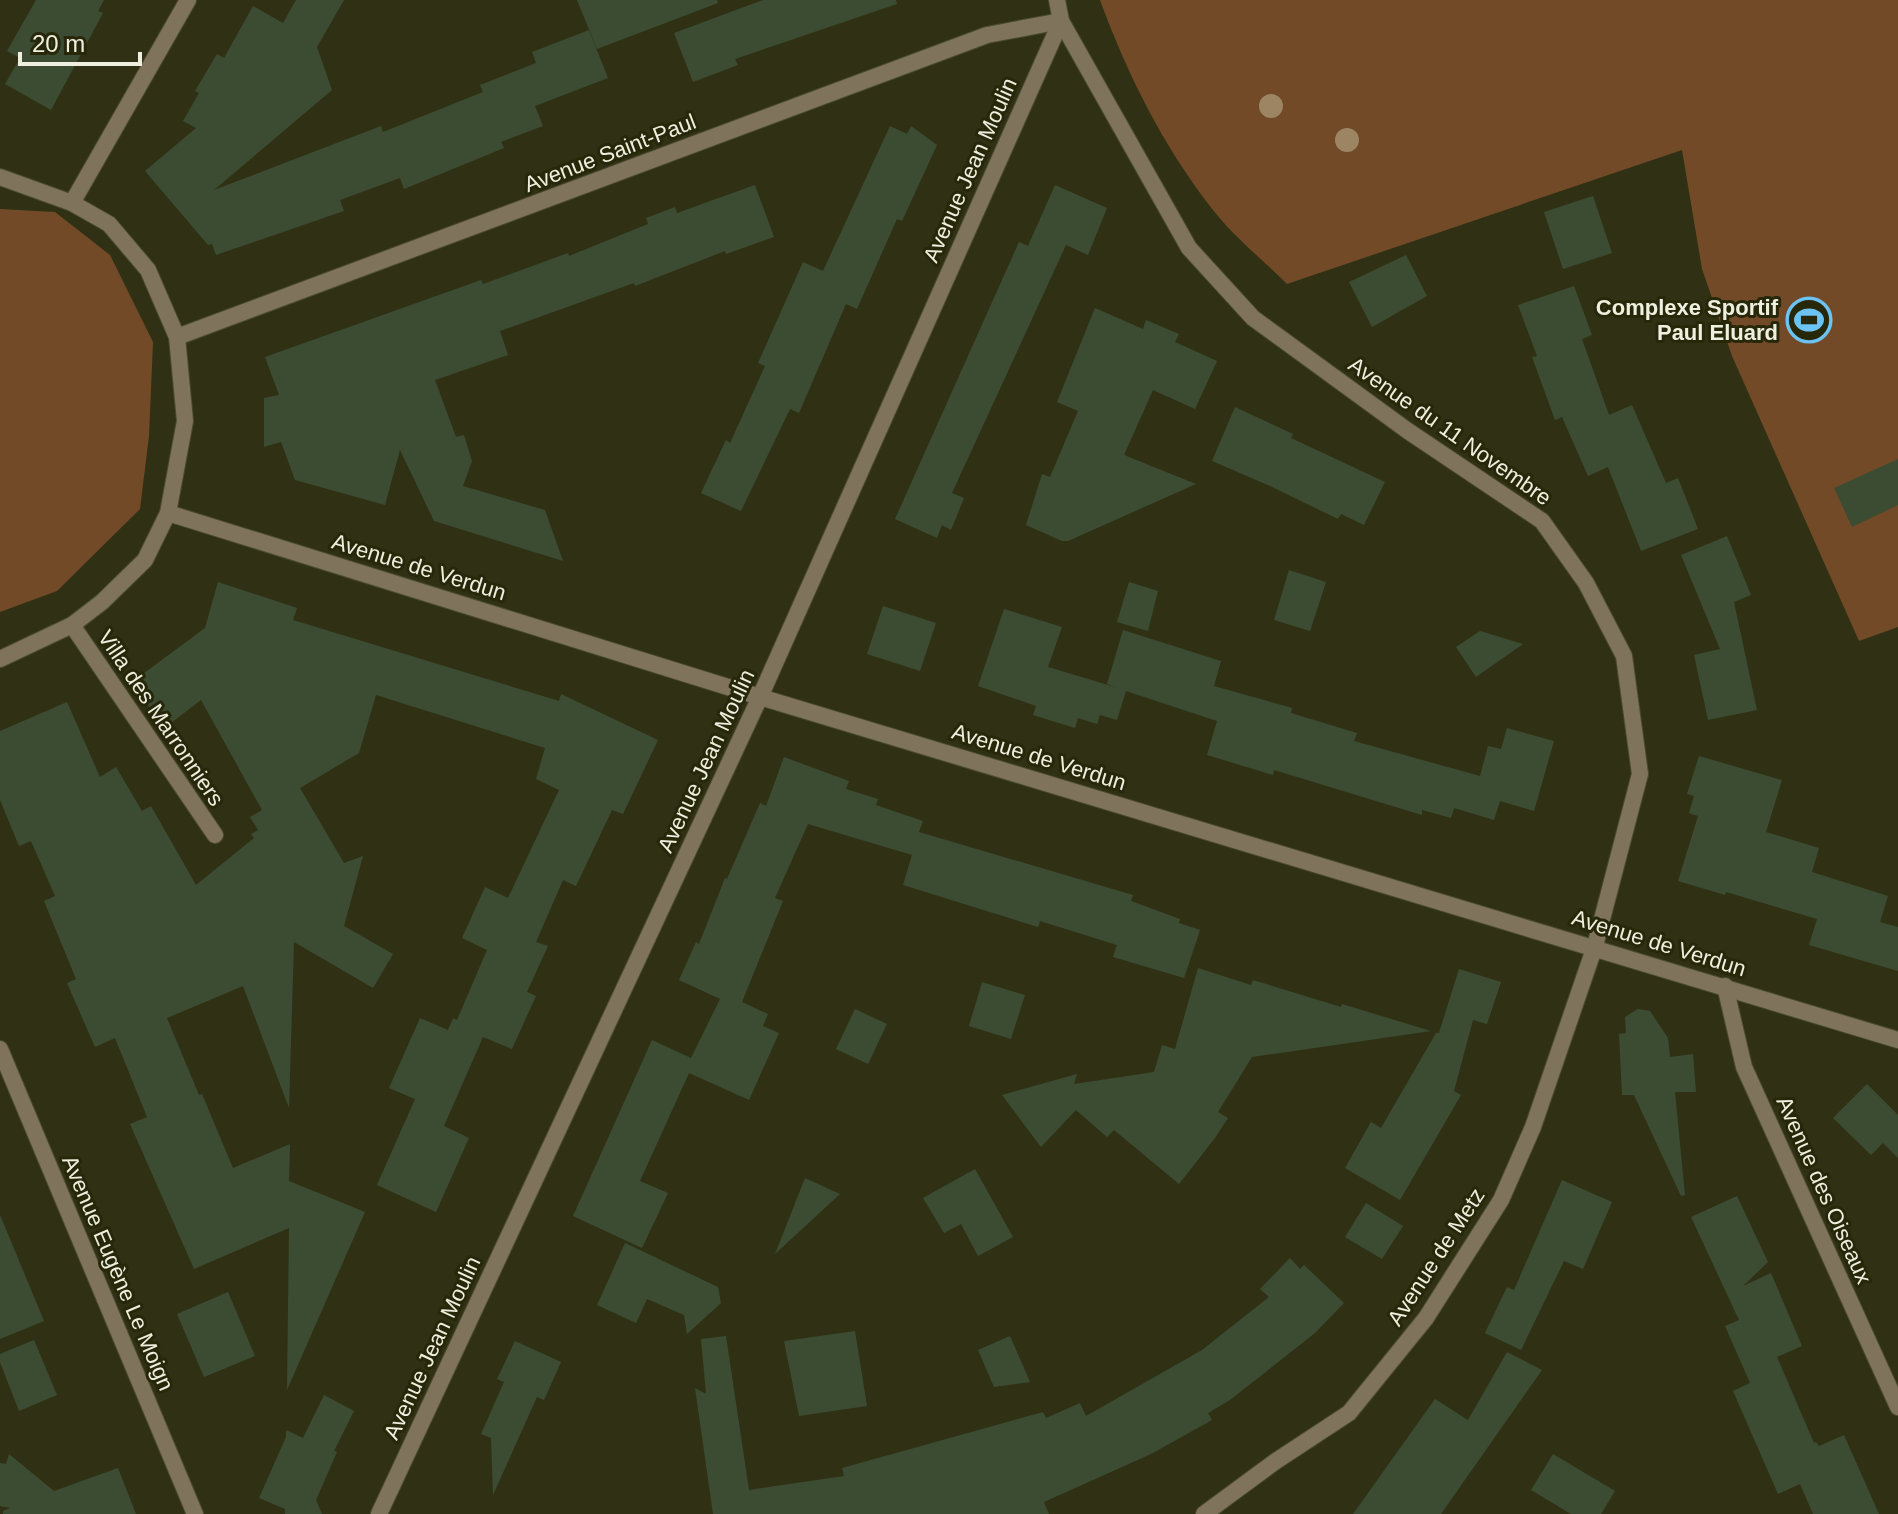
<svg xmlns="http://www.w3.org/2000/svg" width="1898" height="1514" font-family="Arial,sans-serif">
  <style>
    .green { fill: #724a27 }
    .building { fill: #3c4c33 }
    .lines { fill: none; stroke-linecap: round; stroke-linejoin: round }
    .service-casing { stroke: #4b4c30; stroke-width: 18 }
    .minor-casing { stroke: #4b4c30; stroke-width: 18 }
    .service { stroke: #7f735b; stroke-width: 16 }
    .minor { stroke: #7f735b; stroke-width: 16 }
    .tree { fill: #9d8564 }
    .labels { text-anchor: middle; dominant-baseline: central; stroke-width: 6; stroke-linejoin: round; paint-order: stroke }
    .street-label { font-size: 22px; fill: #eeefde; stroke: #27270a }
    .poi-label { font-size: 22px; font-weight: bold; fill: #eeefde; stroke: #27270a; text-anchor: end }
  </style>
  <rect width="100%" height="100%" fill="#303114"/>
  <g class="green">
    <path d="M1100 0H1898V627L1859 641 1732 356 1702 269 1682 150 1287 284C1263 260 1234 237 1213 210 1163 146 1128 76 1100 0Z"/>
    <polygon points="0,209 55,212 110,255 153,342 149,436 140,509 57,591 0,612"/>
  </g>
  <g class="building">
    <polygon points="36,0 104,0 98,11 103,13 51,110 5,84 20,58 7,51"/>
    <polygon points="296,0 344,0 317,47 332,90 214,190 381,126 383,132 483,92 480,85 536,63 532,52 589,30 608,78 535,106 543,126 501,142 504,148 404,189 400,178 340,200 344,211 216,255 212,244 208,245 145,171 196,128 183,121 199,93 195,91 217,54 224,58 253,6 283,23"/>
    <polygon points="577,0 717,0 718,3 597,49"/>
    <polygon points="763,0 896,0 897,4 735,59 738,65 693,82 674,33"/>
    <polygon points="890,126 907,134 911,126 937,145 902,221 897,219 857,309 846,304 799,413 790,409 741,511 701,493 726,440 730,443 765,366 758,363 803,262 823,271"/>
    <polygon points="755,185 774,237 726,254 725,251 635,286 634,283 500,331 508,355 435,380 456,437 464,435 472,461 463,486 545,510 563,561 434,521 400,450 385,505 295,480 281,442 264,447 264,398 279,395 265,357 481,280 483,284 568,253 569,256 648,224 646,218 675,207 677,213"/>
    <polygon points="1055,185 1107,208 1088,255 1066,245 952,493 964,498 951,530 942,525 937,538 895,519 1019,242 1028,246"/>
    <polygon points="1593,196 1612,253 1563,269 1544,212"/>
    <polygon points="1406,255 1427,296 1372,327 1349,282"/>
    <polygon points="1574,286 1592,335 1582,339 1609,415 1632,405 1666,483 1678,478 1698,529 1641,551 1608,467 1588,476 1562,417 1555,420 1532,357 1537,356 1518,305"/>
    <polygon points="1095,308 1143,329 1146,320 1179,334 1175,342 1217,361 1195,409 1153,390 1124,455 1196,484 1068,541 1062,541 1026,525 1042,474 1050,477 1078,411 1057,402"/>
    <polygon points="1235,407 1293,434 1291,438 1385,482 1364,525 1341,514 1338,519 1270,486 1212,461"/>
    <polygon points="1898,459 1898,505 1852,527 1834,488"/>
    <polygon points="1727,536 1751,595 1734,602 1757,710 1708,720 1694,655 1720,649 1681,555"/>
    <polygon points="1289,570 1326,582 1310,631 1274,620"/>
    <polygon points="218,582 297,608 293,620 559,701 561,694 658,740 623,814 612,810 576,886 563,880 536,942 548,946 527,992 536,996 512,1049 483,1037 444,1126 469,1138 436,1212 377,1185 415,1099 389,1088 420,1018 448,1030 453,1018 457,1020 487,950 462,938 485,887 508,898 559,790 536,779 545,748 376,695 359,753 300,788 344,863 363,856 344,926 393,954 373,988 294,942 289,1108 243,986 167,1018 199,1095 202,1094 233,1168 290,1144 289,1181 365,1212 287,1390 289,1228 194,1269 130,1124 147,1117 115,1038 95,1047 67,983 76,979 44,901 55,896 31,841 19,846 0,800 0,731 67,702 100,777 116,767 142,811 151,806 196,885 254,838 251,834 258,830 250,817 262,810 201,700 171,723 163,712 157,717 135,689 140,684 136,679 205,628"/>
    <polygon points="1129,582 1158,591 1148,631 1117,622"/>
    <polygon points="883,606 936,623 920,671 867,654"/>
    <polygon points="1004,609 1062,627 1048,667 1118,688 1107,684 1123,630 1221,661 1214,686 1292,708 1291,713 1357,733 1354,741 1480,776 1488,746 1501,749 1507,728 1554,741 1534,811 1500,801 1494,820 1454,808 1451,818 1422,810 1422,815 1274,770 1273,775 1207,755 1217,721 1126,691 1117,720 1100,715 1097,724 1078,718 1075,728 1033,715 1036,706 978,686"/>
    <polygon points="1480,631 1523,644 1476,677 1456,647"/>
    <polygon points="1699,756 1782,780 1766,832 1819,848 1812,872 1888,896 1880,922 1898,927 1898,971 1809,945 1817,919 1726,892 1725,895 1678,881 1698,816 1689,813 1694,796 1687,794"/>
    <polygon points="784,757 849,781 846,789 878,799 876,805 923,821 919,832 1133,895 1131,901 1180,919 1179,923 1200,930 1184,978 1113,957 1117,945 1040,921 1038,927 903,885 912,855 808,824 775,898 783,901 742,1002 768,1014 763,1026 779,1033 749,1100 689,1073 640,1181 668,1193 642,1248 573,1216 652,1040 691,1058 720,999 679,980 696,942 699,944 725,878 727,879 760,803 766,806"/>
    <polygon points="1198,968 1251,985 1253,980 1341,1007 1342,1004 1431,1031 1252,1057 1218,1112 1228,1118 1215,1138 1179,1184 1114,1130 1107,1137 1076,1110 1041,1147 1002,1095 1077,1074 1074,1084 1154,1072 1162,1045 1175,1049"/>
    <polygon points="1459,969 1501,982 1487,1024 1473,1020 1454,1091 1461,1095 1400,1200 1345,1168 1371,1122 1381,1128 1436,1033 1439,1033"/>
    <polygon points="982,982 1025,995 1011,1039 969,1026"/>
    <polygon points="855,1009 887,1024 868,1064 836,1049"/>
    <polygon points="1638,1009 1650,1011 1668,1038 1670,1057 1693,1054 1696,1092 1675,1092 1685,1195 1681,1196 1634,1095 1622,1095 1619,1034 1626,1033 1625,1017"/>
    <polygon points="1867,1084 1898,1115 1898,1158 1883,1143 1871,1155 1833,1118"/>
    <polygon points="975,1169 1013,1237 978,1256 961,1224 944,1233 923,1198"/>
    <polygon points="805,1178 840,1194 775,1254"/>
    <polygon points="1562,1180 1612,1202 1583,1269 1564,1261 1521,1350 1485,1333 1507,1287 1514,1290"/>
    <polygon points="1737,1196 1768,1262 1743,1286 1771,1273 1802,1346 1777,1357 1814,1443 1816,1442 1819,1446 1844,1435 1879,1514 1813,1514 1800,1484 1778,1494 1733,1391 1750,1383 1725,1326 1739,1320 1691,1217"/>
    <polygon points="1366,1203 1403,1226 1382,1259 1345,1237"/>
    <polygon points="0,1215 44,1321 0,1339"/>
    <polygon points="625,1243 718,1287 721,1303 687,1334 684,1315 647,1299 636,1323 597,1305"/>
    <polygon points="1290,1258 1300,1269 1304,1265 1344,1303 1315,1333 1230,1400 1208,1413 1212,1420 1151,1454 1044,1502 1049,1514 713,1514 695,1388 706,1394 701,1339 726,1336 749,1490 844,1476 842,1468 1043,1412 1046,1418 1080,1403 1086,1416 1202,1350 1269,1297 1260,1289"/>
    <polygon points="228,1292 255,1356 204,1377 177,1314"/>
    <polygon points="855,1331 867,1406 799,1416 784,1341"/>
    <polygon points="1010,1336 1030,1382 994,1387 978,1350"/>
    <polygon points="34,1340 57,1395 19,1411 0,1362 0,1354"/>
    <polygon points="515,1341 561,1362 544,1400 537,1397 493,1495 491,1438 481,1434 504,1382 497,1379"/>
    <polygon points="1507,1352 1542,1370 1441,1514 1353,1514 1435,1399 1468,1420"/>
    <polygon points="324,1395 354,1411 334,1451 337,1452 316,1500 322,1514 285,1514 285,1509 259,1498 286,1437 286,1430 303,1438"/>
    <polygon points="9,1454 54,1491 118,1468 136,1514 3,1514 3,1511 10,1508 0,1506 0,1463 6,1464"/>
    <polygon points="1553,1454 1615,1491 1601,1514 1571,1514 1531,1490"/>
  </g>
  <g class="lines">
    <g class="service-casing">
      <polyline id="service" points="72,625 215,835"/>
    </g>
    <g class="minor-casing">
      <g id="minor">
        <polyline points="1057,0 1061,21 1189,248 1253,318 1408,431 1542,521 1586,583 1624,656 1640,774 1595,946 1533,1127 1501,1200 1426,1318 1349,1413 1276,1461 1204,1514"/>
        <polyline points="0,177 72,203 109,224 148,270 177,337 185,421 168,513 145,560 102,602 72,625 0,659"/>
        <polyline points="72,203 188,0"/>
        <polyline points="177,337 987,35 1061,21"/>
        <polyline points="168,513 760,697 1898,1040"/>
        <polyline points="1725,986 1744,1067 1898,1407"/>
        <polyline points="0,1049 195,1514"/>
        <polyline points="379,1514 760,697 1061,21"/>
      </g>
    </g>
    <use href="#service" class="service"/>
    <use href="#minor" class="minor"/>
  </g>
  <g class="tree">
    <circle cx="1271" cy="106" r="12"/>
    <circle cx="1347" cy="140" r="12"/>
  </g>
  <defs>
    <g id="stadium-ring" transform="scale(2.3)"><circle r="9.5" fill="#27270a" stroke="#6cc3f2" stroke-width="1.5"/><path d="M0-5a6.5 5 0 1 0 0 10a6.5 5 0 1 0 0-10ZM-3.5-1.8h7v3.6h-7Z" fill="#6cc3f2"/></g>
  </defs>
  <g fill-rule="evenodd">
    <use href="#stadium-ring" x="1809" y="320"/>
  </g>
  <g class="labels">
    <g class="street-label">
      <text transform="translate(610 153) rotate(-21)">Avenue Saint-Paul</text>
      <text transform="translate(970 170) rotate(-66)">Avenue Jean Moulin</text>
      <text transform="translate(1450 431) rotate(35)">Avenue du 11 Novembre</text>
      <text transform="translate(419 567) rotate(17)">Avenue de Verdun</text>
      <text transform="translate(161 718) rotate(56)">Villa des Marronniers</text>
      <text transform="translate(1039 757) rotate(17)">Avenue de Verdun</text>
      <text transform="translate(706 761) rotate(-65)">Avenue Jean Moulin</text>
      <text transform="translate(1659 943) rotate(17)">Avenue de Verdun</text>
      <text transform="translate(1824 1190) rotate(66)">Avenue des Oiseaux</text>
      <text transform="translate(1436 1257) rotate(-57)">Avenue de Metz</text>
      <text transform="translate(118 1273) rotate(67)">Avenue Eugène Le Moign</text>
      <text transform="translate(432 1348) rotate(-65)">Avenue Jean Moulin</text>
    </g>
    <g class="poi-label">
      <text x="1778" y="307">Complexe Sportif<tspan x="1778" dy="25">Paul Eluard</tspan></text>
    </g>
  </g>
  <path d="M20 52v12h120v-12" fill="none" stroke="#eeefde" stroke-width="4"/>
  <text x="32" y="52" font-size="24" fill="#eeefde" stroke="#27270a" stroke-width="6" paint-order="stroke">20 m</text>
</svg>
